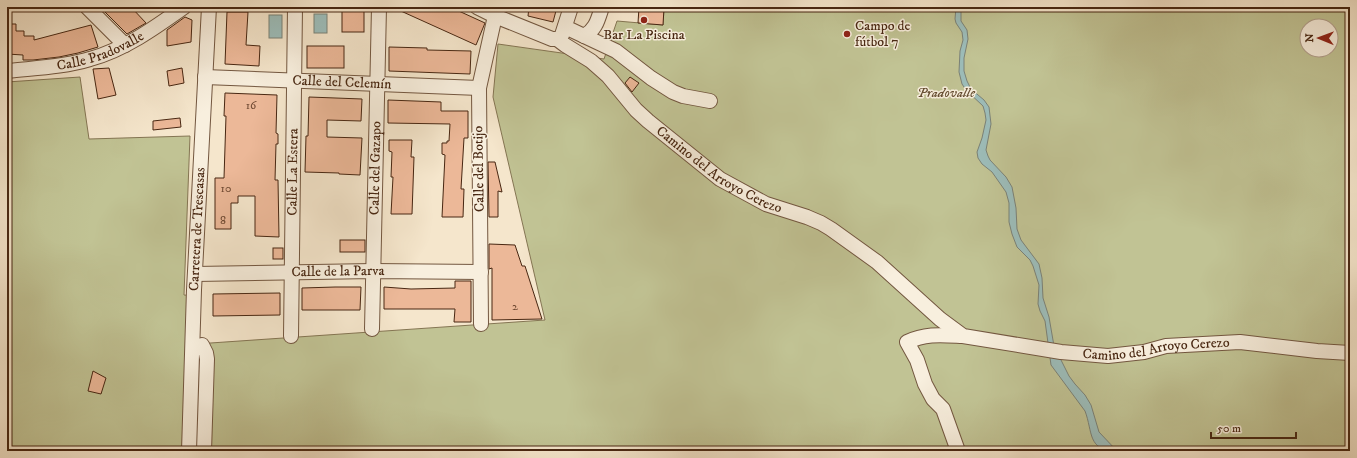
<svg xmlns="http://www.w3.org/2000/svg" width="1357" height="458" font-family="'IM FELL DW Pica',serif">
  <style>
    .green { fill: #c1c394; stroke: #847553; fill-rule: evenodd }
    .water { fill: #9dbebb; stroke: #7b8277 }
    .building { fill: #ecb898; stroke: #482712 }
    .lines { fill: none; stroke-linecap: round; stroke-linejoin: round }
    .minor-casing { stroke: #735740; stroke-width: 16 }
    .minor { stroke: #f8efde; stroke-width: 14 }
    .poi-dot { fill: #8f2418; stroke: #f8efde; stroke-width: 1.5 }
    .labels { text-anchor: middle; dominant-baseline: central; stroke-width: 3; stroke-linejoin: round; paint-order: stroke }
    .number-label { font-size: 12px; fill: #714b34 }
    .poi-label { font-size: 14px; fill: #482712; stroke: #f8efde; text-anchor: start }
    .street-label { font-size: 14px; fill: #482712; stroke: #f8efde }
    .park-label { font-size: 14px; font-style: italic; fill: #664e32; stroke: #f8efde }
  </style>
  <rect width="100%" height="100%" fill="#f5e6cc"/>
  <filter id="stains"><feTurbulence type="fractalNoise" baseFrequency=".005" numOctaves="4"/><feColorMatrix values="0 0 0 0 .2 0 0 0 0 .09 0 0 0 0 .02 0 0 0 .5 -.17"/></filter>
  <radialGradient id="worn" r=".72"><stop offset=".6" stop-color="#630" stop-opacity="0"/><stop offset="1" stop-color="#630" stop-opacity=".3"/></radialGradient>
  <path class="green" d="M662 7H1350V451H7V82L80 77 89 139 190 136 184 295 197 296 196 344 545 320 493 97 498 44 604 59 617 21 663 25 664 8ZM1307 26H1331V50H1307Z"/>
  <g class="water">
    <path d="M956 7H961V21L967 30 968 39 964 58V71L967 81 971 89 984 100 989 107 991 124 986 150 988 156 990 160 1006 177 1012 187 1016 208 1017 229 1021 240 1039 264 1042 278 1043 298 1049 317 1054 346 1069 376 1075 384 1085 395 1091 405 1099 432 1117 451C1087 451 1093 432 1085 411L1051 365 1045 321 1040 311 1038 304 1039 285 1033 266 1030 260 1017 247 1012 234 1009 222V203L1006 192 992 172 982 164 978 158 977 152 982 138 986 120 985 113 983 106 966 90 962 84 959 72 960 51 963 40 962 32 956 23 955 19Z"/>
    <rect x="314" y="14" width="13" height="19"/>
    <rect x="269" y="15" width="13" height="23"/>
  </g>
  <g class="building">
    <polygon points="100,7 131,7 146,23 127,34"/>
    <rect x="342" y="7" width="22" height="25"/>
    <polygon points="392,7 450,7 485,23 476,45"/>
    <polygon points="529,7 557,7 553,22 528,16"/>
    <polygon points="639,7 664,8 663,25 638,23"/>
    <polygon points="227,12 248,12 246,45 260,46 259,66 225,64"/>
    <polygon points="185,17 192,20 191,42 167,46 167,30"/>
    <polygon points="7,24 16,24 16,31 24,31 24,36 34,36 34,40 91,25 98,47 78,53 59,57 33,60 23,60 23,55 7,54"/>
    <rect x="307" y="46" width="37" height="22"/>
    <polygon points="389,47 427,48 427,50 471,51 470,74 389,71"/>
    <polygon points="109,68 116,95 98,99 93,69"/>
    <polygon points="182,68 184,83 169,86 167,71"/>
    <polygon points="630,77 639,83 632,92 625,83"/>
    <polygon points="225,93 277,95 276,133 278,134 278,144 276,144 275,180 278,180 279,237 255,236 255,196 238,196 238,203 231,203 231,229 215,229 215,178 224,178 226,116 224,116"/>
    <polygon points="309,97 362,99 361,121 327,120 327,137 362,138 360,175 339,174 339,173 305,172 306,136 308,136"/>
    <polygon points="388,100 441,102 441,111 468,111 468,138 464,138 461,189 464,189 463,217 442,217 445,155 442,154 442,143 447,143 447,141 449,141 450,124 388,123"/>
    <polygon points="180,118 181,127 153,130 153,121"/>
    <polygon points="389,140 412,140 411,157 414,157 412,214 391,214 393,177 391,177 392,152 389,151"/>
    <polygon points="488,162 495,162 502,192 498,191 498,217 489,217"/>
    <rect x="340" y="240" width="25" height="12"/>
    <polygon points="489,244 515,245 522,266 525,266 542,319 492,320 492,268 489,269"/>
    <rect x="273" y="248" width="10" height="11"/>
    <polygon points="455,281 471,281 471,322 454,322 455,309 384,309 384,287 411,289 455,288"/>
    <polygon points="335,287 361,287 360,310 302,310 302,288"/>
    <polygon points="280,293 280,315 213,316 213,294"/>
    <polygon points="93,371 106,378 101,394 88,391"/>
  </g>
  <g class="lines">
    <g class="minor-casing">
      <g id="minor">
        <polyline points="87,7 125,45"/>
        <path id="s1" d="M477 7 495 16 552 39H557L565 45 591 61 608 76 636 110 648 121 720 179 766 204 807 217 821 223 831 229 877 262 940 319 963 336 1061 352 1108 356 1144 352 1166 346 1240 342 1317 351 1350 353"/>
        <polyline points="565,27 616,51 651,78 673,92 683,96 710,101"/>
        <polyline points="562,35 571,7"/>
        <path d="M584 36C596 30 598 19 602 7"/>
        <path id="s2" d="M8 71C35 68 64 67 90 59 124 50 156 27 184 7"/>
        <path id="s3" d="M205 77 479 88"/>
        <path id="s4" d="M195 274 373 271 481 272"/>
        <polyline points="481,324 479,88 495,16"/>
        <path id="s5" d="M372 329 379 7"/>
        <path id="s6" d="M291 336 295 7"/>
        <polyline points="202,345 206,353 207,359 204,451"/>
        <path id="s7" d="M189 451 194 290 209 7"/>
        <path d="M958 451 943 409 933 399 925 384 917 360 907 342C926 333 942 335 963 336"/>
      </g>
    </g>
    <use href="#minor" class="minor"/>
  </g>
  <g class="poi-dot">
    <circle cx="644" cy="20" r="4"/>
    <circle cx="847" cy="34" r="4"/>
  </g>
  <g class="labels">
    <g class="number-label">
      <text x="251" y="105">16</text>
      <text x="226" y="188">10</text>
      <text x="223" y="220">8</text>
      <text x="515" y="306">2</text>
    </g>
    <g class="poi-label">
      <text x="855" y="26">Campo de<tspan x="855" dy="16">fútbol 7</tspan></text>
      <text x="644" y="35" text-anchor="middle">Bar La Piscina</text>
    </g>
    <g class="street-label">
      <text stroke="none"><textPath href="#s2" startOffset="95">Calle Pradovalle</textPath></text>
      <text stroke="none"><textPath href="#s3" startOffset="137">Calle del Celemín</textPath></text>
      <text stroke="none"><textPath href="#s5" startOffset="161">Calle del Gazapo</textPath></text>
      <text stroke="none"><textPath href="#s1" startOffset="297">Camino del Arroyo Cerezo</textPath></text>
      <text transform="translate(479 169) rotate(-91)">Calle del Botijo</text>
      <text stroke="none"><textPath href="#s6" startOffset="164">Calle La Estera</textPath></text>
      <text stroke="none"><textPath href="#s7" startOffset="222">Carretera de Trescasas</textPath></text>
      <text stroke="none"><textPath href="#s4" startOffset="143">Calle de la Parva</textPath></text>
      <text stroke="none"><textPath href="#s1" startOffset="790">Camino del Arroyo Cerezo</textPath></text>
    </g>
    <g class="park-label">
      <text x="946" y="93">Pradovalle</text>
    </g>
  </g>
  <rect width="1357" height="458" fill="none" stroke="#f5e6cc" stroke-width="24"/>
  <rect x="8" y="8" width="1341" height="442" fill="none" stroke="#482712" stroke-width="2"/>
  <rect x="12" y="12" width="1333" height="434" fill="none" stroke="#482712"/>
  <g transform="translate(1319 38) rotate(271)"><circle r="19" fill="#f8efde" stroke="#b29f8c"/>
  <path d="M0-3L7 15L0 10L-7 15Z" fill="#8f2418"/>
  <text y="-6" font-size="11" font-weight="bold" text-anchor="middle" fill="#482712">N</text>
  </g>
  <path d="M1211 432v6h85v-6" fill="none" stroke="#482712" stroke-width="2"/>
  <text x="1217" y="432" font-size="12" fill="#482712" stroke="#f8efde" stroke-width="3" paint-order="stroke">50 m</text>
  <rect width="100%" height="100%" filter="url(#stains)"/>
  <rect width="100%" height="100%" fill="url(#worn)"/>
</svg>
